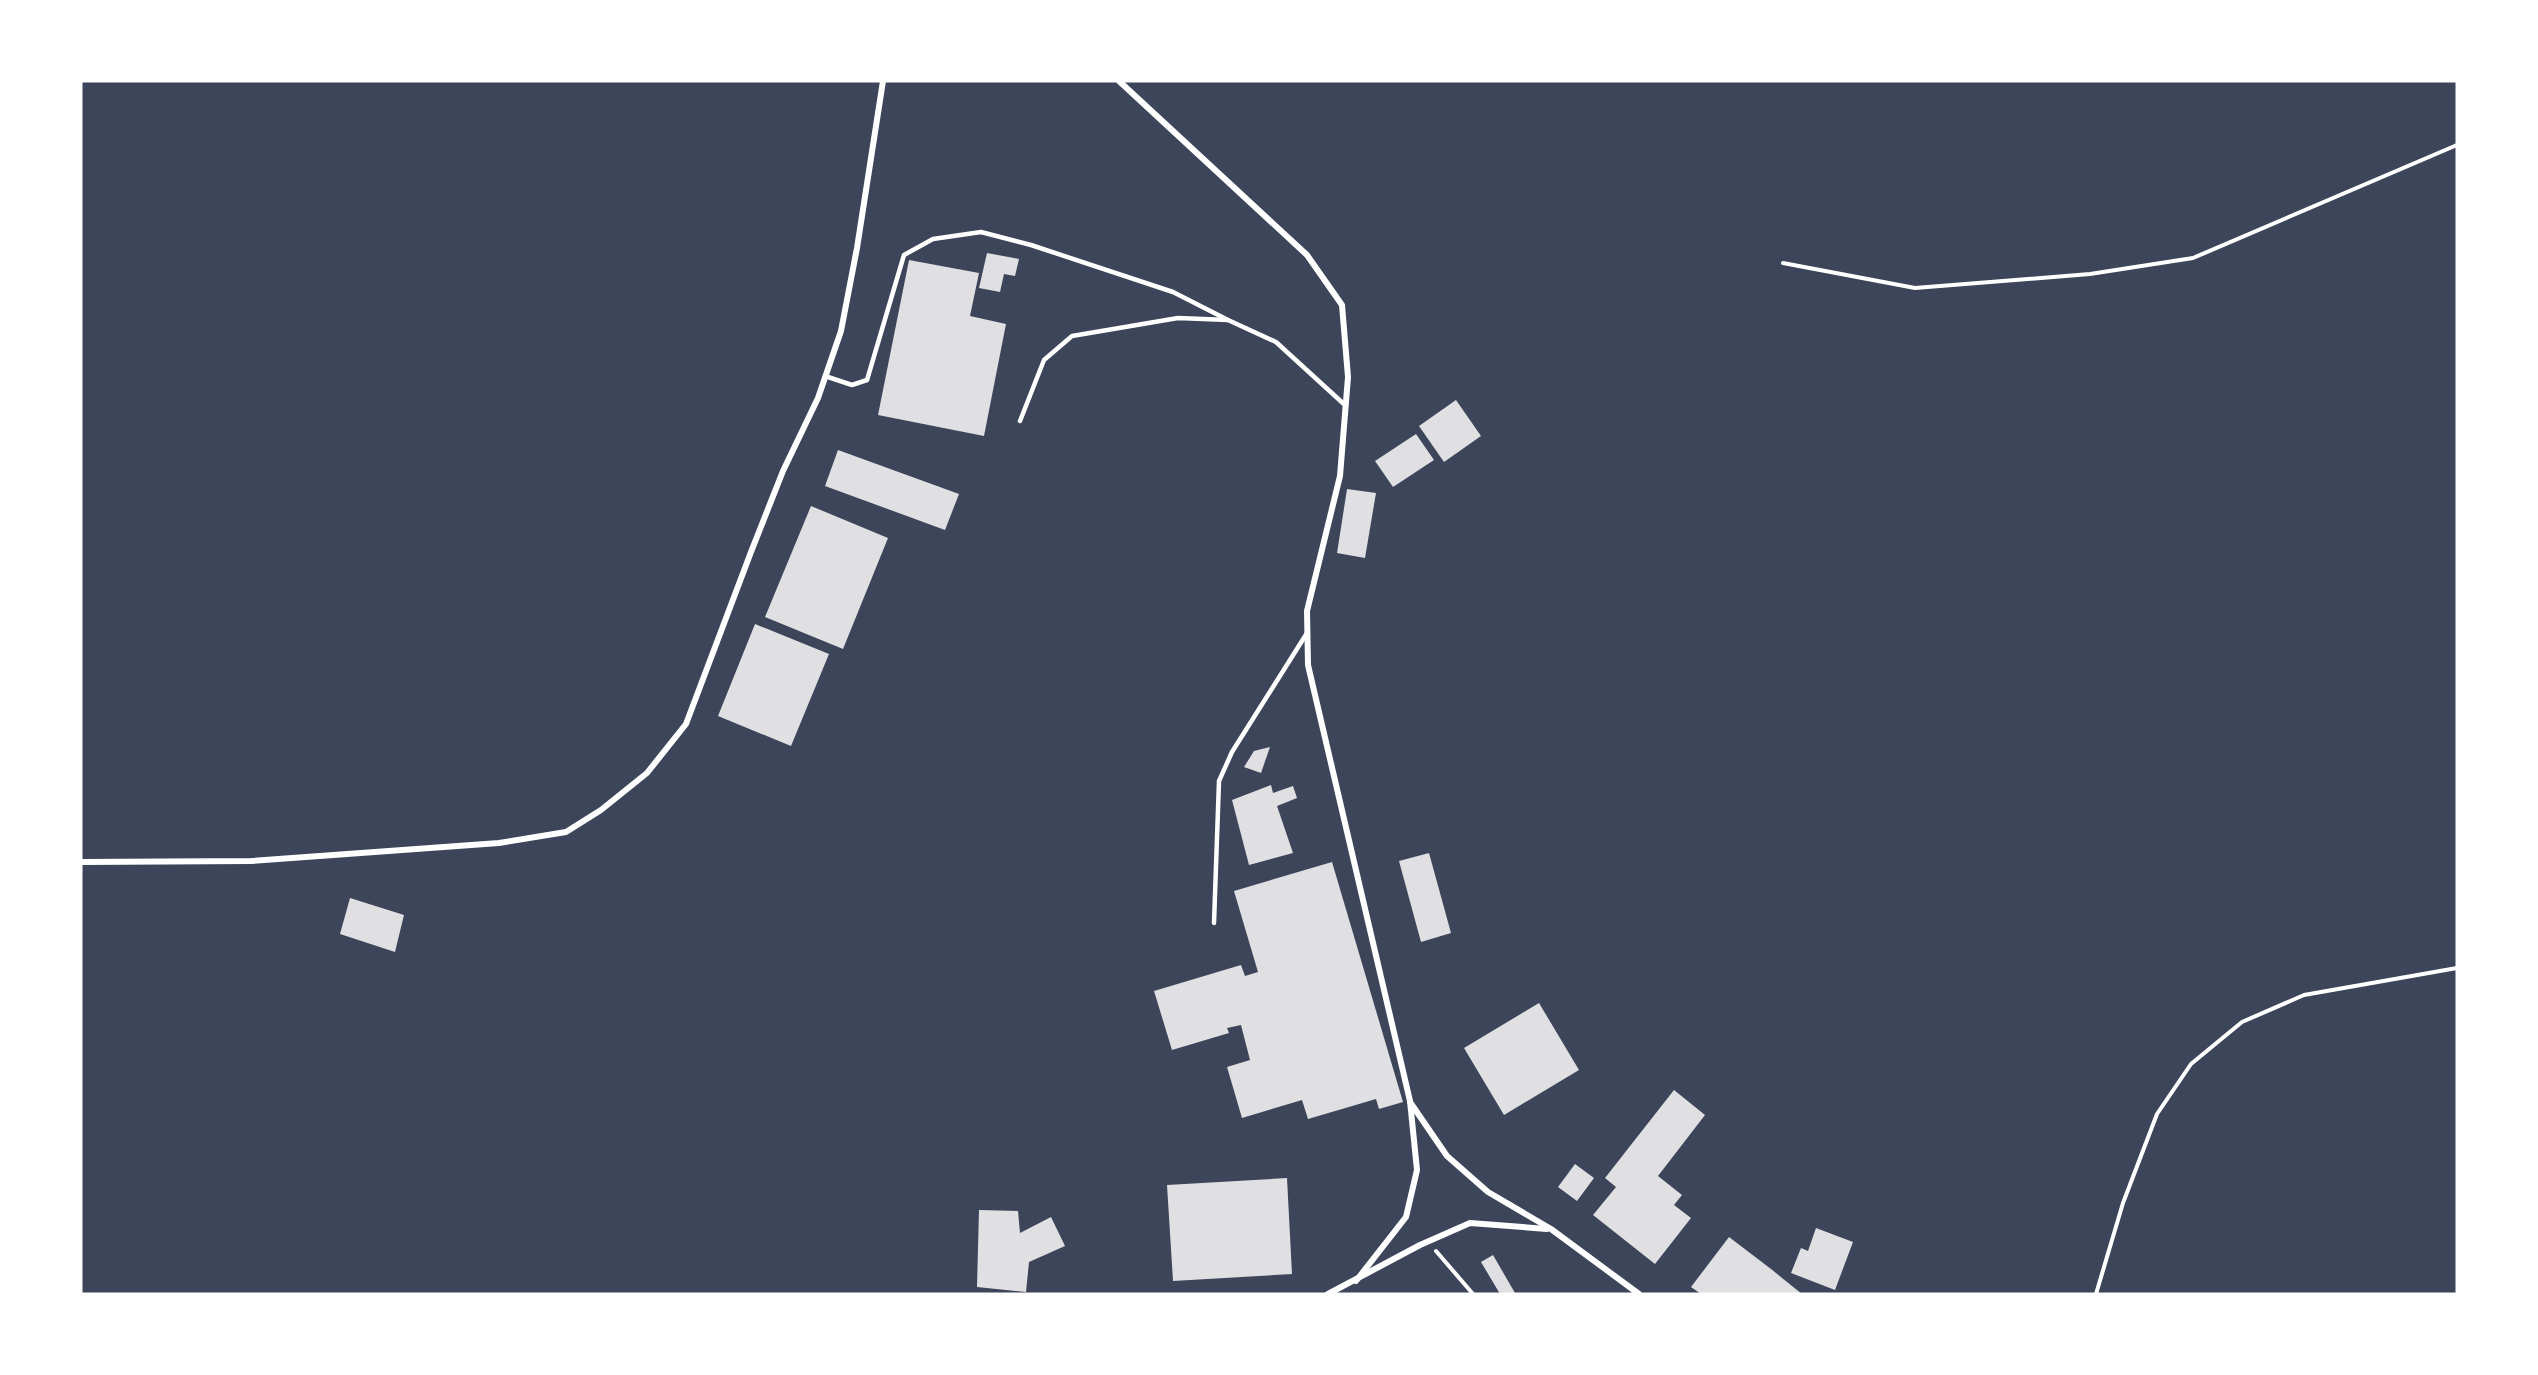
<svg xmlns="http://www.w3.org/2000/svg" width="2538" height="1375" font-family="'Public Sans',sans-serif">
  <style>
    .green { fill: #3c4559 }
    .building { fill: #e0e0e3 }
    .lines { fill: none; stroke-linecap: round; stroke-linejoin: round }
    .path { stroke: #fff; stroke-width: 4 }
    .service { stroke: #fff; stroke-width: 4.5 }
    .minor { stroke: #fff; stroke-width: 6 }
  </style>
  <rect width="100%" height="100%" fill="#2d3142"/>
  <rect class="green" x="81" y="81" width="2376" height="1213"/>
  <g class="building">
    <polygon points="987,253 1019,259 1015,276 1004,274 1000,292 979,288"/>
    <polygon points="909,260 979,273 970,316 1006,324 984,436 878,415"/>
    <polygon points="1456,400 1481,436 1444,462 1419,426"/>
    <polygon points="1416,434 1434,460 1393,487 1375,461"/>
    <polygon points="838,450 959,494 945,530 825,486"/>
    <polygon points="1347,489 1376,493 1365,558 1337,553"/>
    <polygon points="811,506 888,538 843,649 765,617"/>
    <polygon points="755,624 829,654 791,746 718,716"/>
    <polygon points="1270,747 1261,773 1244,767 1254,751"/>
    <polygon points="1271,785 1273,793 1293,786 1297,798 1277,806 1293,853 1249,865 1232,800"/>
    <polygon points="1429,853 1451,933 1421,942 1399,861"/>
    <polygon points="1332,862 1403,1102 1379,1109 1376,1099 1308,1119 1302,1100 1242,1118 1227,1067 1250,1060 1241,1025 1227,1028 1229,1033 1172,1050 1154,991 1241,965 1245,976 1258,972 1234,891"/>
    <polygon points="350,898 404,915 395,952 340,934"/>
    <polygon points="1539,1003 1579,1070 1504,1115 1464,1048"/>
    <polygon points="1674,1090 1705,1115 1658,1176 1682,1195 1674,1205 1691,1218 1655,1264 1593,1215 1616,1187 1605,1178"/>
    <polygon points="1575,1164 1594,1178 1577,1201 1558,1187"/>
    <polygon points="1287,1178 1292,1274 1173,1281 1167,1185"/>
    <polygon points="979,1210 1018,1211 1020,1233 1051,1217 1065,1246 1029,1262 1026,1292 977,1287"/>
    <polygon points="1816,1228 1853,1242 1835,1290 1791,1273 1801,1248 1808,1251"/>
    <polygon points="1729,1237 1771,1269 1802,1294 1701,1294 1691,1287"/>
    <polygon points="1493,1255 1515,1293 1513,1294 1500,1294 1481,1262"/>
  </g>
  <g class="lines">
    <g class="path">
      <polyline points="1783,263 1915,288 2090,274 2193,258 2457,145"/>
      <polyline points="1436,1251 1473,1294"/>
      <polyline points="2096,1294 2123,1203 2157,1114 2191,1064 2242,1022 2304,995 2457,968"/>
    </g>
    <g class="service">
      <polyline points="825,376 852,385 867,380 904,255 933,239 981,232 1031,245 1173,292 1228,320"/>
      <polyline points="1020,421 1044,360 1072,336 1178,318 1228,320 1276,342 1346,406"/>
      <polyline points="1214,923 1219,781 1232,752 1307,633"/>
    </g>
    <g class="minor">
      <polyline points="1119,81 1307,255 1342,305 1348,377 1340,476 1307,611 1308,665 1410,1101 1417,1170 1406,1217 1356,1281"/>
      <polyline points="81,862 251,861 499,843 566,832 601,810 647,773 686,724 751,552 783,471 818,398 841,331 857,248 883,81"/>
      <polyline points="1410,1102 1447,1156 1488,1192 1551,1229 1639,1294"/>
      <polyline points="1328,1294 1420,1245 1470,1223 1547,1229"/>
    </g>
  </g>
  <rect width="2538" height="1375" fill="none" stroke="#ffffff" stroke-width="165"/>
</svg>
